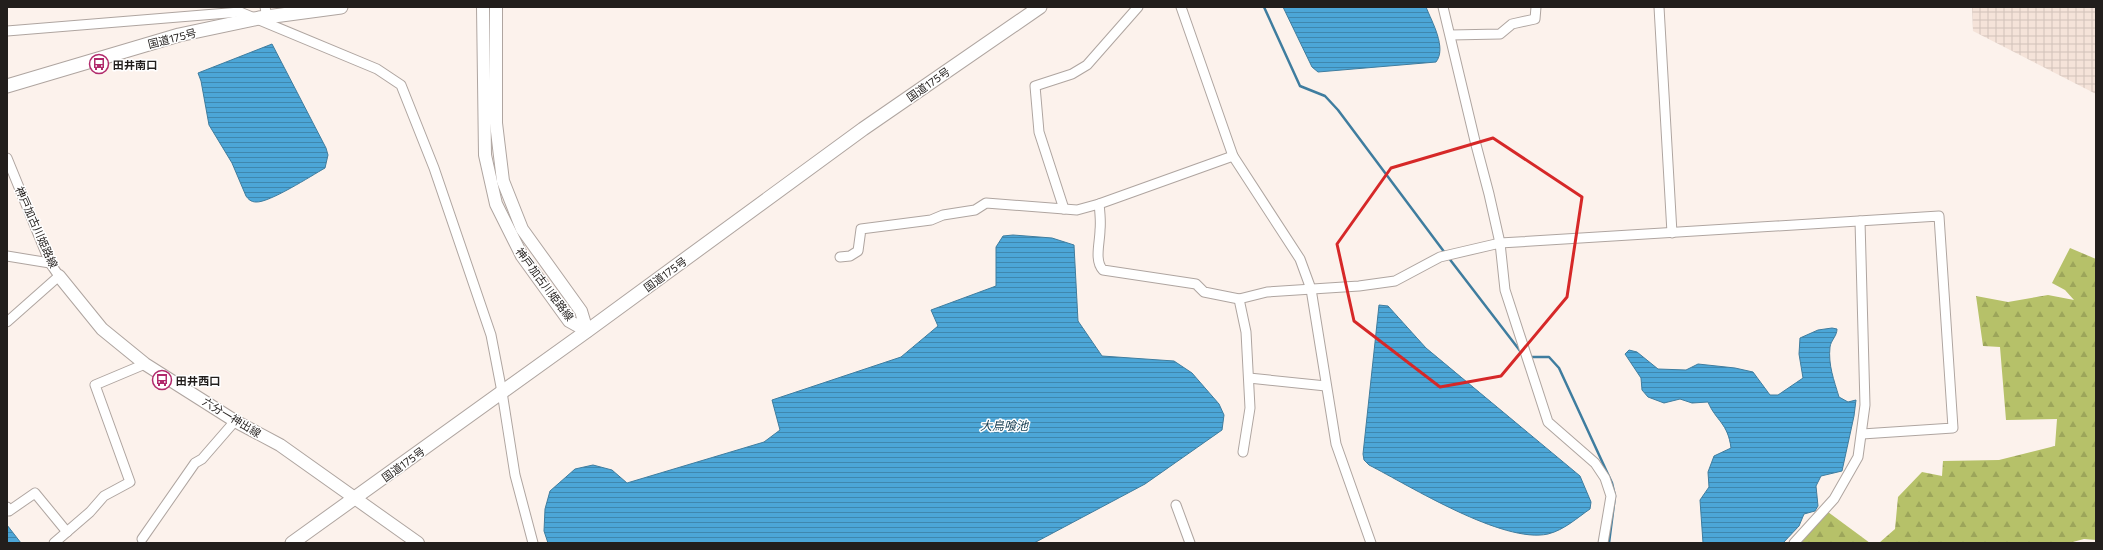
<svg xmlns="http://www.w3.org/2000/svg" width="2103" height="550" font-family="Commissioner,'Noto Sans JP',sans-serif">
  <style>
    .industrial { fill: url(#industrial-grid) }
    .forest { fill: url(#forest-firs) }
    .water { fill: url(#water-rules); stroke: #3f7d9f }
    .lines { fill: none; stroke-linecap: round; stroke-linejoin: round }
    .stream { stroke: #3f7d9f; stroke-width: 2.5 }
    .minor-casing { stroke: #afa5a0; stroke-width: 11 }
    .major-casing { stroke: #afa5a0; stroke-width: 14 }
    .highway-casing { stroke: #afa5a0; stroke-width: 15 }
    .minor { stroke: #fff; stroke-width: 9 }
    .major { stroke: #fff; stroke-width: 12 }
    .highway { stroke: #fff; stroke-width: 13 }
    .marked { fill: none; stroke: #d62828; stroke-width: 3; stroke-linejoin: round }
    .labels { text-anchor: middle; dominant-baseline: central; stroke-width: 3; stroke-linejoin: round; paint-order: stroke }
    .street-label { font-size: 11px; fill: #221e1c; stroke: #fff }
    .poi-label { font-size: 11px; font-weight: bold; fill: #221e1c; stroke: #fff; text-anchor: start }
    .water-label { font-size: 12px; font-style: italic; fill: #10384d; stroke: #fff }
  </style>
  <defs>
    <pattern id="industrial-grid" width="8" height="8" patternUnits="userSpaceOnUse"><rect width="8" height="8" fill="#f5e3d9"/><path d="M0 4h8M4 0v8" fill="none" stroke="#d2c2ba"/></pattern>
    <pattern id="forest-firs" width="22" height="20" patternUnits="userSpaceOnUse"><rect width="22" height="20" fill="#b6c169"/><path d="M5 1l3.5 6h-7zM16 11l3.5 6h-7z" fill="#9ca55a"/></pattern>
    <pattern id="water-rules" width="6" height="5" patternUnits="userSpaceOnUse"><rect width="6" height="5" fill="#4ca6d7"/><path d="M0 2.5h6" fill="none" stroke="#3f87ae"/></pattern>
  </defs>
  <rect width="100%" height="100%" fill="#fcf2ec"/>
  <polygon class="industrial" points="1972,7 2096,7 2096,94 1973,31"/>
  <g class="forest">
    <polygon points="2070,248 2096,259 2096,540 2084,539 2069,543 1879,543 1895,529 1898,497 1922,472 1942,476 1943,461 1999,460 2055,446 2057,419 2006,420 2000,347 1983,346 1976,296 2008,302 2048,295 2074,300 2065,290 2052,283"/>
    <polygon points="1828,512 1870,543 1798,543"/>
  </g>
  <g class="water">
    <path d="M1283 7H1426C1432 22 1447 48 1436 62L1318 72 1312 67Z"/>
    <path d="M272 44 326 148 328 155 325 168C311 176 269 203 256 202 251 202 248 199 246 196L232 163 209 125 201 81 198 73Z"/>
    <polygon points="1013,235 1052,238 1074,245 1078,321 1102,356 1174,361 1192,373 1219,404 1224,415 1222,430 1145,484 1034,543 548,543 544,531 545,509 550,491 575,469 593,465 612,470 627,483 764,442 780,430 772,400 901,357 938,326 931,310 996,286 996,247 1003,236"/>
    <path d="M1379 305 1388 306 1426 348 1580 476 1591 502 1590 509C1577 518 1564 530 1548 534 1503 544 1410 486 1369 465L1364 460 1363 454Z"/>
    <path d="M1832 328 1837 329C1837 336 1831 340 1830 347 1828 365 1834 380 1839 397L1848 402 1856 400 1854 416 1842 471 1821 476 1816 486 1818 506 1815 511 1804 514 1799 526 1783 543H1703L1700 500 1709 487 1708 472 1714 456 1731 448C1728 423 1716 421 1708 402L1692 403 1680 399 1664 403 1648 397 1642 390 1641 378 1625 354 1629 350 1637 352 1658 369 1686 370 1698 364 1735 368 1753 372 1770 395H1778L1803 378 1799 354 1800 338 1818 330Z"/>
    <polygon points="7,525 21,543 7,543"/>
  </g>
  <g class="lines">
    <g class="stream">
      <polyline points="1264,7 1300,86 1325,96 1338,110 1445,253"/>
      <polyline points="1448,257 1524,356"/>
      <polyline points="1529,357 1549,357 1559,368 1612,483 1615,496 1609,543"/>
    </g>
    <g class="minor-casing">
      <g id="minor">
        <polyline points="265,7 267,17"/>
        <polyline points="1181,7 1233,156 1300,259 1311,289 1336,444 1371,543"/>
        <polyline points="1443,7 1475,141 1489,194 1500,243 1505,290 1548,422 1595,463 1605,478 1611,496 1603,543"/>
        <polyline points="1659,7 1672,233"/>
        <polyline points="7,31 240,12 377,69 401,85 434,168 491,335 502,392 515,475 533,543"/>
        <polyline points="1451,35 1500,34 1512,24 1535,19 1536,7"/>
        <polyline points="7,158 50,263 59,276 7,322"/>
        <path d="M1099 204C1100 213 1101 221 1100 230 1100 242 1094 261 1103 270L1196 284 1204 292 1239 299"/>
        <polyline points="1064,209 1039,132 1035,86 1072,74 1087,65 1138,7"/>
        <polyline points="7,256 50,263"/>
        <polyline points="840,257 850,256 858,251 861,229 931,220 943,215 975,210 986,203 1077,210 1099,204 1233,156"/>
        <polyline points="1249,378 1326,386"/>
        <polyline points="1243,452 1250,408 1246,332 1239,299 1267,292 1359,286 1395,281 1440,257 1500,243 1939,216 1953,428 1862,434"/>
        <polyline points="1176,505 1190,543"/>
        <polyline points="7,507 9,511 35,493 67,532"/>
        <polyline points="142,539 195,463 202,459 235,421"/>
        <polyline points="54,543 90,512 104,496 130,482 95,385 145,364"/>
        <polyline points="1794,543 1834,499 1858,457 1865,405 1860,221"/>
      </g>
    </g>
    <g class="major-casing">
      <g id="major">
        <polyline points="483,7 485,155 496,204 522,256 569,321 587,331"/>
        <polyline points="496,7 496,123 503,181 522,229 581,311 587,331"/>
        <polyline points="59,276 102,329 145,364 235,421 280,445 418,543"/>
      </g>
    </g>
    <g class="highway-casing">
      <g id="highway">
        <polyline points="7,86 179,35 259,18 341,7"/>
        <polyline points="292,543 587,331 863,129 1040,7"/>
      </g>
    </g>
    <use href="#minor" class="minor"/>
    <use href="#major" class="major"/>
    <use href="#highway" class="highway"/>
  </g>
  <path class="marked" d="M1493 138 1582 197 1567 297 1501 376 1440 387 1354 321 1337 244 1391 168Z"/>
  <defs>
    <g id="bus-ring" transform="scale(1)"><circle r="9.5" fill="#fff" stroke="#b12a6c" stroke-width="1.5"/><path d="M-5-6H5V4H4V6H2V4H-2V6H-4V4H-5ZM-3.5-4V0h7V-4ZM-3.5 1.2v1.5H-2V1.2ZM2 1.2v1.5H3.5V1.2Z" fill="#b12a6c"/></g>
  </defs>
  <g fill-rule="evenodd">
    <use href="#bus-ring" x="99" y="64"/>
    <use href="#bus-ring" x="162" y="380"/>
  </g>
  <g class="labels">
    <g class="street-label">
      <text transform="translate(172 38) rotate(-14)">国道175号</text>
      <text transform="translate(928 84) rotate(-35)">国道175号</text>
      <text transform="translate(37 227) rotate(66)">神戸加古川姫路線</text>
      <text transform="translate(665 274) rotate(-36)">国道175号</text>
      <text transform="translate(545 284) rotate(53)">神戸加古川姫路線</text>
      <text transform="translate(232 417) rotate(31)">六分一神出線</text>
      <text transform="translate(403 464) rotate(-36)">国道175号</text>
    </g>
    <g class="poi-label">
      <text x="113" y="64">田井南口</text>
      <text x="176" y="380">田井西口</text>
    </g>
    <g class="water-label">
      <text x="1004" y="425">大鳥喰池</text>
    </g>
  </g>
  <rect width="2103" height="550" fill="none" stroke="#221e1c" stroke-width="16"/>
</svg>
